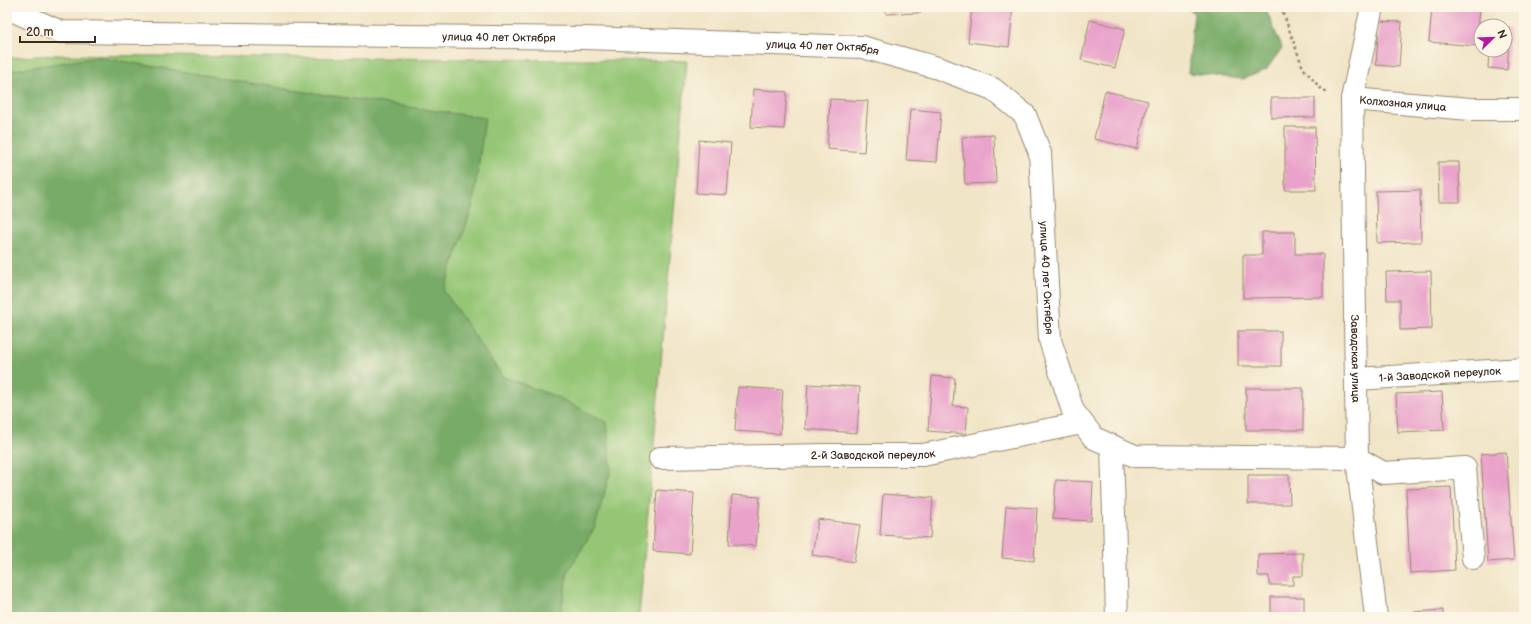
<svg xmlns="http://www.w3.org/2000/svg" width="1531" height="624" font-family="'Balsamiq Sans',sans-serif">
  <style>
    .green { fill: #95c676; stroke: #68784a }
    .forest { fill: #78ab67; stroke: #5a6a42 }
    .building { fill: #e9a2ca }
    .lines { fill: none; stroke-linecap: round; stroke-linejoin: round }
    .minor-casing { stroke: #968872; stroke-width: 24 }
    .path { stroke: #968872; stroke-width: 2.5; stroke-dasharray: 3 3; stroke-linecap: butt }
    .minor { stroke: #fff; stroke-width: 22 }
    .labels { text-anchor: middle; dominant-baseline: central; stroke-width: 3; stroke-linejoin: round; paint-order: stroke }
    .street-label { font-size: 11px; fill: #3b2a1e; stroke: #fcf5e5 }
  </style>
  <rect width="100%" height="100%" fill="#fcf5e5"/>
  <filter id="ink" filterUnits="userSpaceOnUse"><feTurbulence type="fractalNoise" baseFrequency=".025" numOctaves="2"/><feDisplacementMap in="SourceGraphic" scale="8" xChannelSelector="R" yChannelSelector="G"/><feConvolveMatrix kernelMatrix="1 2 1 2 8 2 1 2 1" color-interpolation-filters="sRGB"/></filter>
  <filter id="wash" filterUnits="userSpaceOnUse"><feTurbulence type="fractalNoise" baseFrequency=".012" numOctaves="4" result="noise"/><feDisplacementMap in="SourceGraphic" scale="16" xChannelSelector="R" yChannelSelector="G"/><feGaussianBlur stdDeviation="0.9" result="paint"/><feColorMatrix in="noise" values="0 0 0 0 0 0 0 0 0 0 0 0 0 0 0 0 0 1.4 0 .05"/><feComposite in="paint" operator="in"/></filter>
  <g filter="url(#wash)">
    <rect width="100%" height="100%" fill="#f1e5c7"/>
    <polygon class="green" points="53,55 687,61 639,617 7,617 7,58"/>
    <g class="forest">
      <polygon points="1186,7 1265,7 1282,48 1266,70 1243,79 1188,73 1194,13"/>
      <polygon points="98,57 292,90 485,118 473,205 444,291 502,376 559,398 607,422 611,469 595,527 568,571 560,617 7,617 7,71"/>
    </g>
    <g id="blocks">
      <g class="building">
        <polygon points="886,7 920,7 921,13 886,14"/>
        <polygon points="972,7 1013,7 1009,47 968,42"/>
        <polygon points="1432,7 1480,7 1477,46 1429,42"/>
        <polygon points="1090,20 1125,29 1115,68 1081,60"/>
        <polygon points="1379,21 1402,22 1399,67 1376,65"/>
        <polygon points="1505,27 1510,28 1507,70 1488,68 1489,50 1505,50"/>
        <polygon points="753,89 787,92 784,129 751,127"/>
        <polygon points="1105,91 1148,101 1137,149 1094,139"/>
        <polygon points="1271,98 1315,98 1315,117 1271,118"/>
        <polygon points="830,99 868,101 864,152 827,149"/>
        <polygon points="910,109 941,112 937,162 906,160"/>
        <polygon points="1285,127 1315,127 1316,190 1285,190"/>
        <polygon points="994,135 996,183 965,184 962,137"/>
        <polygon points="699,140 731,143 727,195 696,193"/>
        <polygon points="1438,162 1459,162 1460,202 1439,202"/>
        <polygon points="1420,190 1421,242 1377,243 1376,191"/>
        <polygon points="1262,232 1295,232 1295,254 1323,254 1323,297 1243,298 1243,255 1262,255"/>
        <polygon points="1431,271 1432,329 1400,330 1400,300 1387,300 1386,272"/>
        <rect x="1238" y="331" width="43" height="35"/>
        <polygon points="932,376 955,378 953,406 968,407 966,434 928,431"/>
        <polygon points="808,384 860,387 857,433 805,429"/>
        <polygon points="738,387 783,390 780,434 735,431"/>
        <rect x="1246" y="388" width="57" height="42"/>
        <polygon points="1442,392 1444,430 1398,432 1396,394"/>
        <polygon points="1506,452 1514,560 1488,562 1481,454"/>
        <polygon points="1248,475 1289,475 1290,504 1248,504"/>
        <polygon points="1056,480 1093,482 1091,521 1053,519"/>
        <polygon points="1451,487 1455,570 1410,573 1406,489"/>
        <polygon points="657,490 694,493 690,554 653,551"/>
        <polygon points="883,494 933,498 930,538 880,535"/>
        <polygon points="732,495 760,497 756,546 729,544"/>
        <polygon points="1006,506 1037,508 1034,561 1002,558"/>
        <polygon points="818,519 860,525 854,562 812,555"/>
        <polygon points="1303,553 1303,576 1293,576 1293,585 1269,585 1269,576 1258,576 1258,554"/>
        <rect x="1271" y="597" width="33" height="20"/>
        <polygon points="1443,610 1443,617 1413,617 1413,612"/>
      </g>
    </g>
  </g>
  <g filter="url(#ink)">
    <use href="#blocks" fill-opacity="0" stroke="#968872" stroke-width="1"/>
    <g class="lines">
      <g class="minor-casing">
        <g id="minor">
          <path id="s1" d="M1372 7 1352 99 1357 458 1376 617"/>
          <path id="s2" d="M7 8 61 32 584 38 862 47 938 68 993 89 1025 115 1040 153 1050 340 1073 411 1094 438 1135 456 1357 458 1383 473 1465 468 1473 558"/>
          <path id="s3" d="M1352 99 1470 109H1524"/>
          <path id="s4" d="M1356 379 1524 369"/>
          <polyline points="1112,446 1117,617"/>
          <path id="s5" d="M660 458 826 455H923L1082 423"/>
        </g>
      </g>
      <polyline class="path" points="1281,7 1303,68 1322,90 1329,92"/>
      <use href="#minor" class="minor"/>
    </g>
  </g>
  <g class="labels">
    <g class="street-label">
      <text stroke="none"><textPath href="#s2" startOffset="497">улица 40 лет Октября</textPath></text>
      <text stroke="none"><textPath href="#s2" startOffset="821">улица 40 лет Октября</textPath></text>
      <text stroke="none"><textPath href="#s3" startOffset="51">Колхозная улица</textPath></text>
      <text stroke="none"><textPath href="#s2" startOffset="1205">улица 40 лет Октября</textPath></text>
      <text stroke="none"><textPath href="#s1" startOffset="354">Заводская улица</textPath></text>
      <text stroke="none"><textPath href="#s4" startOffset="84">1-й Заводской переулок</textPath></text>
      <text stroke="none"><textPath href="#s5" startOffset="213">2-й Заводской переулок</textPath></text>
    </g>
  </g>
  <rect width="1531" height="624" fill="none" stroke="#fcf5e5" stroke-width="24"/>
  <g transform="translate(1493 38) rotate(67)"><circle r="19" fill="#fcf5e5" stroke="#afa495"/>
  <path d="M0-3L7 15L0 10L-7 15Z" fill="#b5179e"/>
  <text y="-6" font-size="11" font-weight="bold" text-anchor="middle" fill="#3b2a1e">N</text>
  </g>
  <path d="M20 36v6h75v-6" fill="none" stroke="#3b2a1e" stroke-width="2"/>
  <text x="26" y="36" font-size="12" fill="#3b2a1e" stroke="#fcf5e5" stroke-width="3" paint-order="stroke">20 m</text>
</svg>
